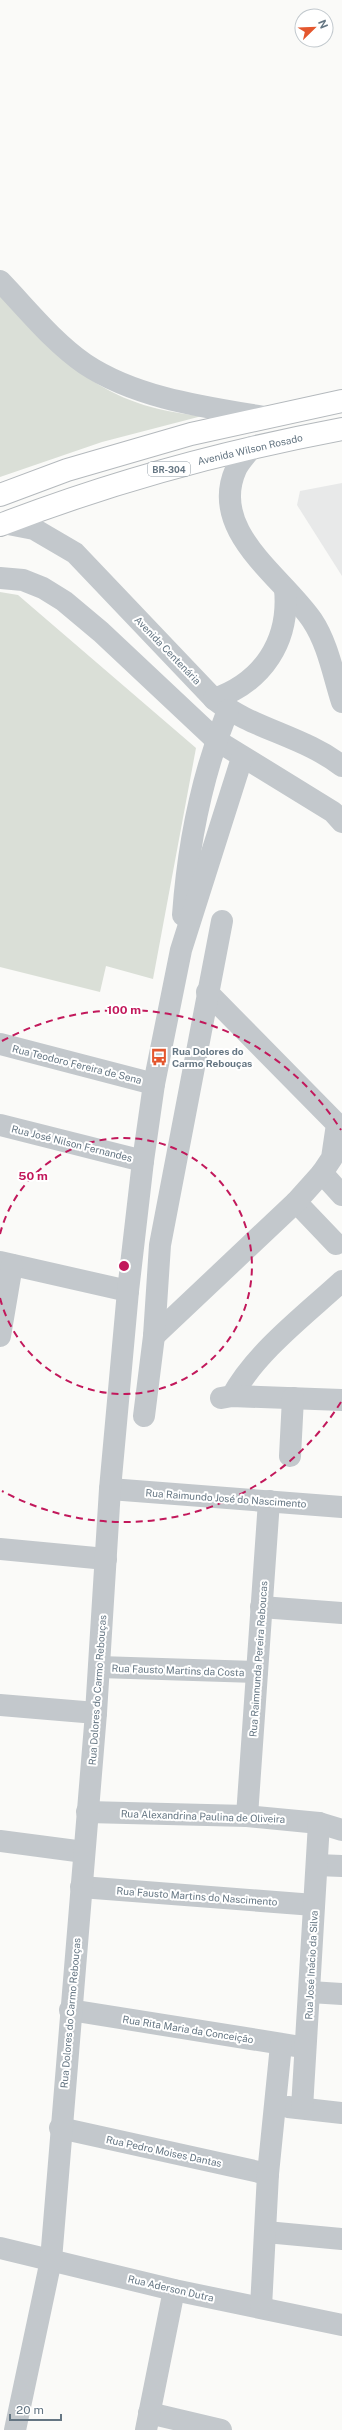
<svg xmlns="http://www.w3.org/2000/svg" width="342" height="2430" font-family="'Public Sans',sans-serif">
  <style>
    .built { fill: #e8e9e9 }
    .green { fill: #dadfd7 }
    .lines { fill: none; stroke-linecap: round; stroke-linejoin: round }
    .highway-casing { stroke: #b4b9bd; stroke-width: 24 }
    .minor { stroke: #c3c8cc; stroke-width: 22 }
    .highway { stroke: #fff; stroke-width: 22 }
    .ring { fill: none; stroke: #c2185b; stroke-width: 2; stroke-dasharray: 7 5 }
    .labels { text-anchor: middle; dominant-baseline: central; stroke-width: 4; stroke-linejoin: round; paint-order: stroke }
    .shield { fill: #fff; stroke: #939fa8; stroke-width: 1 }
    .shield-label { font-size: 9px; font-weight: bold; fill: #657683 }
    .street-label { font-size: 10px; fill: #657683; stroke: #fff }
    .poi-label { font-size: 10px; font-weight: bold; fill: #657683; stroke: #fff; text-anchor: start }
    .centre { fill: #c2185b; stroke: #fff; stroke-width: 2 }
    .ring-label { font-size: 12px; text-anchor: middle; font-weight: bold; fill: #c2185b; stroke: #fff; stroke-width: 4; stroke-linejoin: round; paint-order: stroke }
  </style>
  <rect width="100%" height="100%" fill="#fafaf8"/>
  <polygon class="built" points="342,483 342,576 297,505 300,491"/>
  <g class="green">
    <path d="M0 296C68 364 100 406 202 416L102 442 0 477Z"/>
    <polygon points="0,592 18,595 196,748 153,979 106,966 100,992 0,967"/>
  </g>
  <g class="lines">
    <g class="highway-casing">
      <g id="highway">
        <polyline points="0,495 67,470 191,434 342,401"/>
        <path d="M0 525C111 482 225 451 342 429"/>
      </g>
    </g>
    <g class="minor">
      <path d="M0 281C27 309 53 342 85 364 136 398 204 407 264 417"/>
      <path d="M252 447C247 454 239 462 236 469 208 531 282 576 312 620 328 644 333 674 342 702"/>
      <path d="M3 523 34 529 75 553 214 699C252 729 303 736 342 766"/>
      <polyline points="0,578 23,580 43,588 64,601 101,632 216,740 333,812 342,822"/>
      <path d="M214 699C263 682 290 641 285 589"/>
      <path d="M183 915C188 845 202 775 228 710"/>
      <polyline points="0,1044 154,1084"/>
      <polyline points="0,1125 143,1161"/>
      <polyline points="322,1173 342,1195"/>
      <polyline points="296,1202 336,1244"/>
      <polyline points="0,1262 128,1291"/>
      <polyline points="0,1336 12,1265"/>
      <polyline points="154,1336 296,1202 322,1173 332,1158 337,1124 207,992"/>
      <path d="M232 1396C256 1352 305 1315 342 1281"/>
      <polyline points="221,1398 232,1396 342,1400"/>
      <polyline points="144,1416 154,1336 160,1245 222,921"/>
      <polyline points="290,1456 293,1398"/>
      <polyline points="110,1489 342,1507"/>
      <polyline points="0,1549 106,1559"/>
      <polyline points="261,1607 342,1613"/>
      <polyline points="99,1667 257,1672"/>
      <polyline points="0,1705 96,1713"/>
      <polyline points="87,1812 247,1816 319,1823 342,1830"/>
      <polyline points="247,1816 269,1501"/>
      <polyline points="0,1841 84,1852"/>
      <polyline points="317,1865 342,1866"/>
      <polyline points="81,1887 314,1905"/>
      <polyline points="310,1992 342,1994"/>
      <polyline points="70,2010 295,2046"/>
      <polyline points="288,2107 342,2113"/>
      <polyline points="302,2108 319,1823"/>
      <polyline points="60,2128 268,2174"/>
      <polyline points="266,2232 342,2239"/>
      <polyline points="0,2248 174,2290 342,2325"/>
      <polyline points="261,2307 268,2174 281,2045"/>
      <polyline points="149,2413 221,2430"/>
      <polyline points="15,2430 51,2260 96,1713 110,1489 128,1291 143,1161 154,1084 181,950 242,758"/>
      <polyline points="146,2430 174,2290"/>
    </g>
    <use href="#highway" class="highway"/>
  </g>
  <g class="ring">
    <path d="M0 1234A128 128 0 1 1 0 1298"/>
    <path d="M341 1402A256 256 0 0 1 2 1491M2 1041A256 256 0 0 1 341 1130"/>
  </g>
  <defs>
    <g id="bus-bare" transform="scale(1.38)"><path d="M-5-6H5V4H4V6H2V4H-2V6H-4V4H-5ZM-3.5-4V0h7V-4ZM-3.5 1.2v1.5H-2V1.2ZM2 1.2v1.5H3.5V1.2Z" fill="#e4572e" stroke="#fff" stroke-width="2.5" paint-order="stroke"/></g>
  </defs>
  <g fill-rule="evenodd">
    <use href="#bus-bare" x="159" y="1057"/>
  </g>
  <g class="labels">
    <rect class="shield" x="148" y="462" width="42" height="14" rx="3"/>
    <g class="shield-label">
      <text x="169" y="469">BR-304</text>
    </g>
    <g class="street-label">
      <text transform="translate(250 449) rotate(-13)">Avenida Wilson Rosado</text>
      <text transform="translate(168 650) rotate(46)">Avenida Centenária</text>
      <text transform="translate(77 1064) rotate(14)">Rua Teodoro Fereira de Sena</text>
      <text transform="translate(72 1143) rotate(14)">Rua José Nilson Fernandes</text>
      <text transform="translate(226 1498) rotate(4)">Rua Raimundo José do Nascimento</text>
      <text transform="translate(258 1659) rotate(-86)">Rua Raimnunda Pereira Reboucas</text>
      <text transform="translate(178 1670) rotate(2)">Rua Fausto Martins da Costa</text>
      <text transform="translate(97 1690) rotate(-86)">Rua Dolores do Carmo Rebouças</text>
      <text transform="translate(203 1816) rotate(2)">Rua Alexandrina Paulina de Oliveira</text>
      <text transform="translate(197 1896) rotate(4)">Rua Fausto Martins do Nascimento</text>
      <text transform="translate(311 1965) rotate(-87)">Rua José Inácio da Silva</text>
      <text transform="translate(70 2013) rotate(-85)">Rua Dolores do Carmo Rebouças</text>
      <text transform="translate(188 2029) rotate(9)">Rua Rita Maria da Conceição</text>
      <text transform="translate(164 2151) rotate(12)">Rua Pedro Moises Dantas</text>
      <text transform="translate(171 2288) rotate(13)">Rua Aderson Dutra</text>
    </g>
    <g class="poi-label">
      <text x="172" y="1051">Rua Dolores do<tspan x="172" dy="12">Carmo Rebouças</tspan></text>
    </g>
  </g>
  <circle cx="124" cy="1266" r="6" class="centre"/>
  <g class="ring-label">
    <text x="124" y="1014">100 m</text>
    <text x="33" y="1180">50 m</text>
  </g>
  <g transform="translate(314 28) rotate(67)"><circle r="19" fill="#ffffff" stroke="#c1c8cd"/>
  <path d="M0-3L7 15L0 10L-7 15Z" fill="#e4572e"/>
  <text y="-6" font-size="11" font-weight="bold" text-anchor="middle" fill="#657683">N</text>
  </g>
  <path d="M10 2414v6h51v-6" fill="none" stroke="#657683" stroke-width="2"/>
  <text x="16" y="2414" font-size="12" fill="#657683" stroke="#ffffff" stroke-width="3" paint-order="stroke">20 m</text>
</svg>
